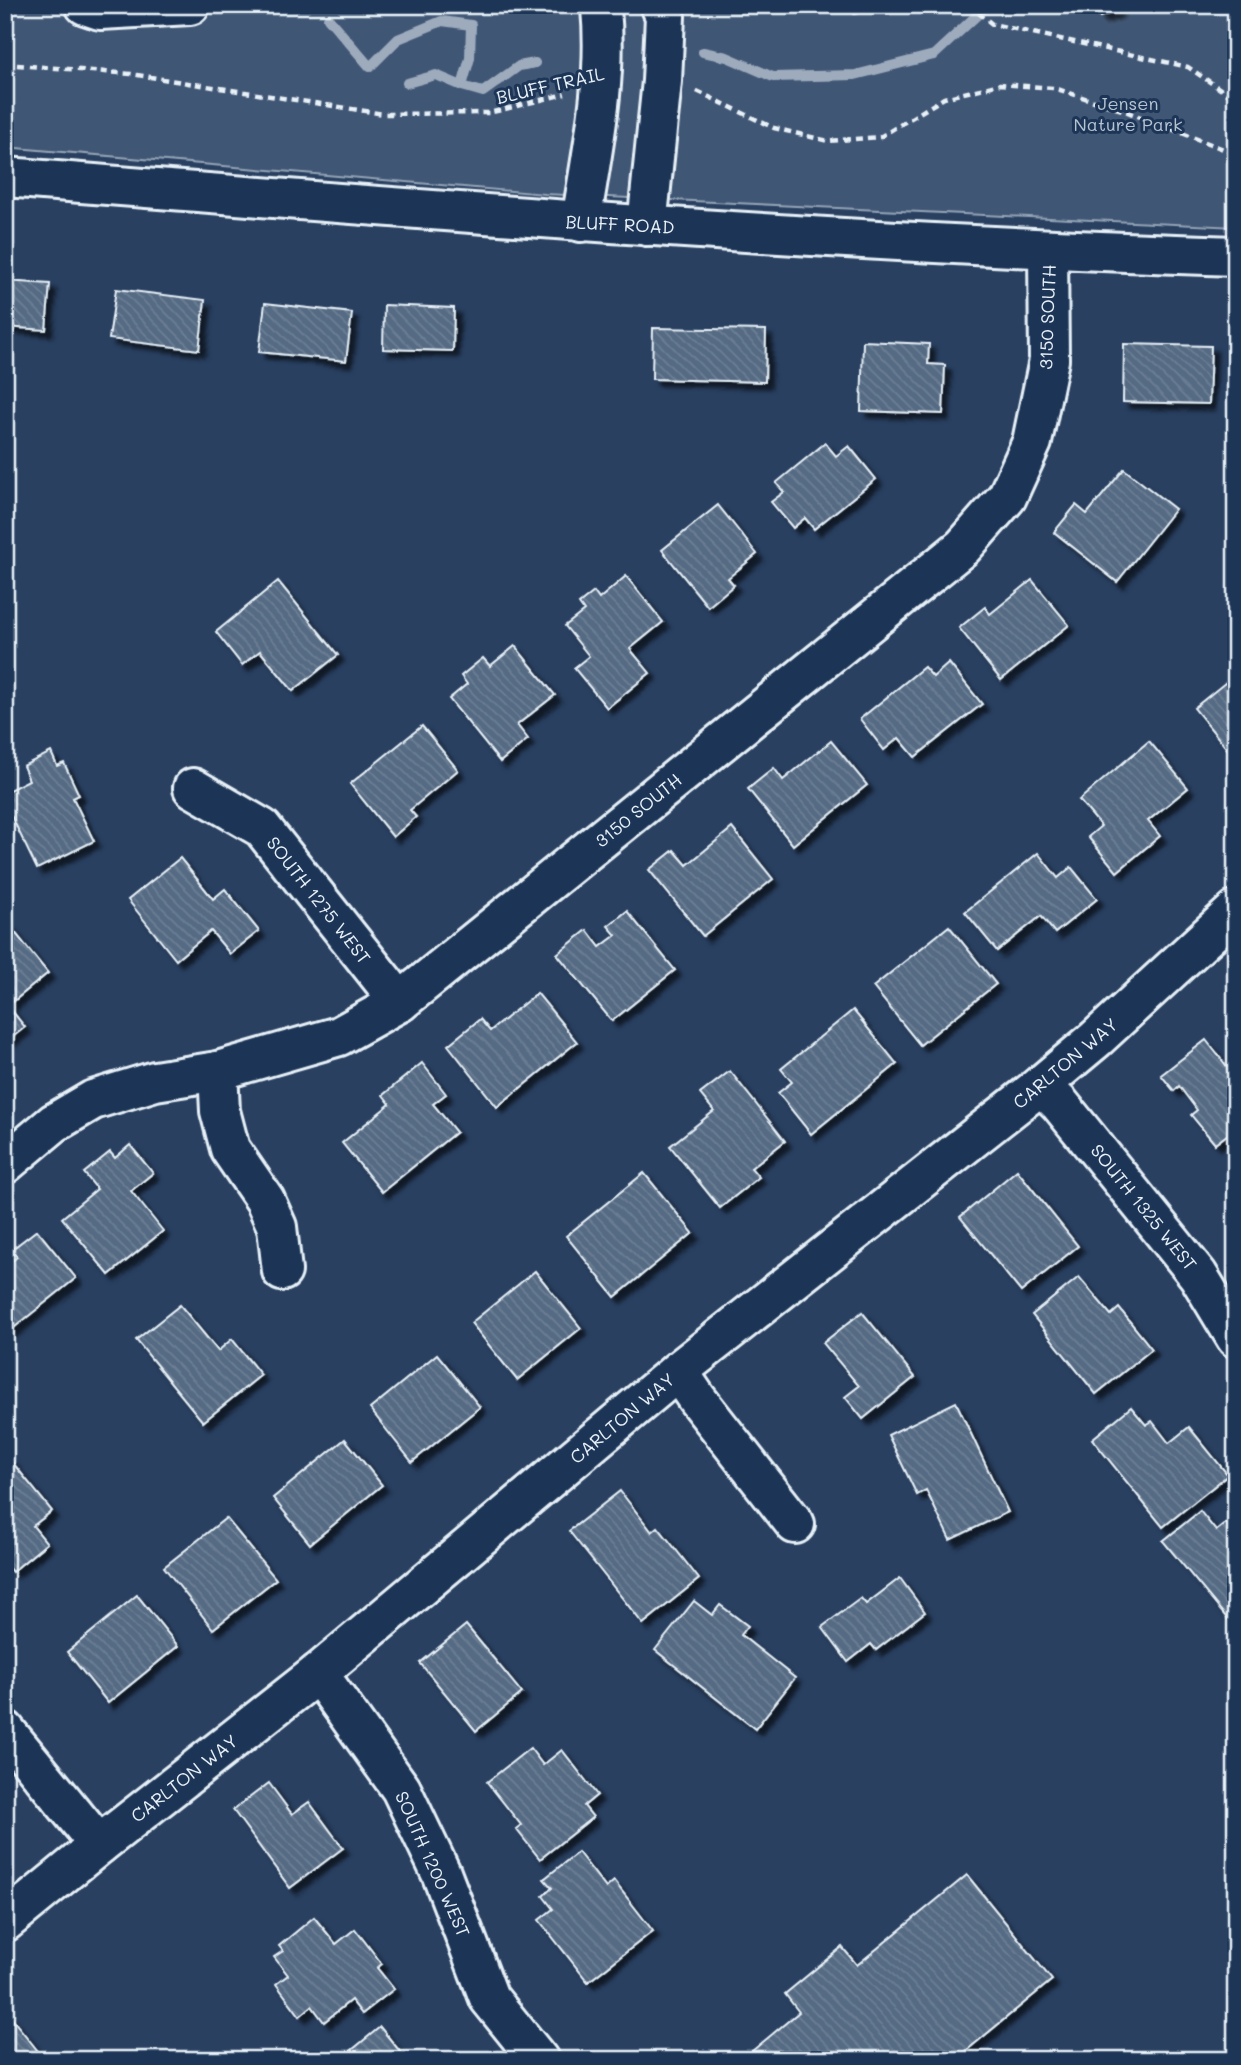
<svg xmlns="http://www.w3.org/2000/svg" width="1241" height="2065" font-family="Mali,sans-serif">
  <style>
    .park { fill: #415774; stroke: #94a4b6; stroke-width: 2 }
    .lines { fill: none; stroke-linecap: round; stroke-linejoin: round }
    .stream { stroke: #9dabbd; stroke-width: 10 }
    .building { fill: url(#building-back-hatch); stroke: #e8f1f8; stroke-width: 2; filter: url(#shadow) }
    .minor-casing { stroke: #e8f1f8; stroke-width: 44 }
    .major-casing { stroke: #e8f1f8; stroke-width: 44 }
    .path { stroke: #e8f1f8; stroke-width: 4.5; stroke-dasharray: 7 5; stroke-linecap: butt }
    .minor { stroke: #1d3557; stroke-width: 38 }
    .major { stroke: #1d3557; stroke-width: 38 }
    .labels { text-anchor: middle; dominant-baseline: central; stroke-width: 6; stroke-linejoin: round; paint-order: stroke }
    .street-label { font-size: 18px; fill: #e8f1f8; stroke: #1d3557 }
    .park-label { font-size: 18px; fill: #b6c3d0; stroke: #1d3557 }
  </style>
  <defs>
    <pattern id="building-back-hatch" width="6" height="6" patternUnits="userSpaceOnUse" patternTransform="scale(1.75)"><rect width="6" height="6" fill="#556a83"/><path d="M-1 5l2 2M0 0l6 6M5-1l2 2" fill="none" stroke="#6d8095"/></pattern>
    <filter id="shadow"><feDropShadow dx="6" dy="6" stdDeviation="2" flood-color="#0009"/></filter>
  </defs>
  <rect width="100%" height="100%" fill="#294061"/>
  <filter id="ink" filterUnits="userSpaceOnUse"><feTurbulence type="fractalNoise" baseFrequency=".0143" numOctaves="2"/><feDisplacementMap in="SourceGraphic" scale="14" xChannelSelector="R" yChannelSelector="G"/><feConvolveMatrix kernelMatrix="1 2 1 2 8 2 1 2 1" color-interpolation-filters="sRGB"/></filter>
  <g filter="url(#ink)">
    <polygon class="park" points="5,5 1236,5 1236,227 545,194 5,147"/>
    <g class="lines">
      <g class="stream">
        <polyline points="328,18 370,67 398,39 442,21 471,25 470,58 462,86"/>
        <polyline points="703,52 727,57 773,77 855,75 934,55 988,5"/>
        <polyline points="407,83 436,75 462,86 483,92 519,66 535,63"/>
      </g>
    </g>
    <g class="building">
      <polygon points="1096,5 1116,5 1117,11 1100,17"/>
      <polygon points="5,281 50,284 46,330 5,327"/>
      <polygon points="116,289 205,300 199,350 109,339"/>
      <polygon points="265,303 352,313 346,361 259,352"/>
      <polygon points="384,305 454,308 453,351 383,349"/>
      <polygon points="653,328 766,330 765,382 652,379"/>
      <polygon points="863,341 929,344 928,364 945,365 943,414 861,411"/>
      <polygon points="1124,344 1211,346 1209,404 1123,402"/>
      <polygon points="1233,375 1236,375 1236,431 1228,431"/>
      <polygon points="825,443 836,456 849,446 876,479 814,529 805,518 793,528 771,502 784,492 776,483"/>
      <polygon points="1124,469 1175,509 1117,582 1054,532 1076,505 1087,514"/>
      <polygon points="718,505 757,554 728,578 734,585 708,607 662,550"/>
      <polygon points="626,576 663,622 630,649 650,673 607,708 574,668 589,656 565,626 584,611 579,604 594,592 599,599"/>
      <polygon points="1032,580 1069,625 1001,680 959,628 985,607 990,614"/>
      <polygon points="278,581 338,655 293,691 260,651 242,665 216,632"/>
      <polygon points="515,646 555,695 517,725 528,739 500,762 449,699 467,684 461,676 483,658 490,666"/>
      <polygon points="949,663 982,704 915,757 899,738 884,750 860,719 924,667 933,677"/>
      <polygon points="1236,674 1236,760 1194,708"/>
      <polygon points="422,726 458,770 410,810 416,817 393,837 350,784"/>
      <polygon points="831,741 867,785 793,845 748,789 774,768 783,780"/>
      <polygon points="1149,741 1188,788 1148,821 1160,836 1117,872 1088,837 1101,826 1079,800"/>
      <polygon points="51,752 57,766 64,763 79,795 73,798 94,841 37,869 5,803 5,792 29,780 23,766"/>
      <polygon points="732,828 773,879 703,936 649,870 674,850 687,865"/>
      <polygon points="1038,853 1058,878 1071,867 1097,899 1055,933 1041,916 997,951 965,912"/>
      <polygon points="180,858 213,899 225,889 259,931 230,954 211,931 176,960 128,900"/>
      <polygon points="627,911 675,970 612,1021 557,954 587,930 600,947 616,935 608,926"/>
      <polygon points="9,925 48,973 8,1006 25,1027 5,1043 5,928"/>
      <polygon points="949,926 996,984 920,1045 873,987"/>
      <polygon points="537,993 577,1042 497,1107 448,1045 480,1019 490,1031"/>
      <polygon points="853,1010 897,1064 811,1134 778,1093 792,1082 781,1069"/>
      <polygon points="1206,1040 1236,1078 1236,1128 1215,1144 1191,1115 1197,1110 1179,1086 1174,1091 1161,1075"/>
      <polygon points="422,1063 446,1094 433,1104 456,1132 382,1192 342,1143 390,1104 383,1095"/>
      <polygon points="730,1071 785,1141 751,1168 759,1177 720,1208 670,1146 714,1111 700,1094"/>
      <polygon points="130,1145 153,1173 131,1191 163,1231 109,1275 62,1218 97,1189 84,1173 110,1152 115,1158"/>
      <polygon points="1017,1170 1078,1246 1021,1292 960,1217"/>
      <polygon points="644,1173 693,1233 615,1297 566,1236"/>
      <polygon points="37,1230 76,1278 5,1335 5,1267 17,1257 11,1250"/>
      <polygon points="535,1271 581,1328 517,1380 471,1323"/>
      <polygon points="1079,1277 1111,1315 1119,1308 1152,1349 1096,1394 1032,1315"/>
      <polygon points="180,1305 218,1351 232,1339 261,1375 203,1422 136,1340"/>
      <polygon points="862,1312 915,1377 863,1419 845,1397 859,1386 823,1343"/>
      <polygon points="437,1354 480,1407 412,1462 370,1409"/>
      <polygon points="956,1402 1008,1512 950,1540 926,1490 917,1495 888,1435"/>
      <polygon points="1131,1407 1146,1425 1152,1421 1169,1443 1189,1427 1228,1475 1163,1527 1092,1439"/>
      <polygon points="345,1439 382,1485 310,1544 273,1498"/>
      <polygon points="8,1457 52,1511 33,1526 47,1543 12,1572 5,1563 5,1460"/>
      <polygon points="620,1491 652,1532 658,1527 699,1579 643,1624 569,1531"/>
      <polygon points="1200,1511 1216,1531 1226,1523 1236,1535 1235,1628 1163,1541"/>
      <polygon points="226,1518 276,1579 213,1629 164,1567"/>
      <polygon points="900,1578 925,1612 876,1650 871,1644 848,1662 822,1627 861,1598 866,1604"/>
      <polygon points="137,1595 178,1646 108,1703 67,1652"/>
      <polygon points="694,1601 712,1615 720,1605 748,1626 741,1635 795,1678 755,1729 655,1650"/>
      <polygon points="466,1625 522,1693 476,1731 420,1663"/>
      <polygon points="530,1748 543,1765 562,1750 597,1795 584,1806 593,1817 540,1859 516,1829 521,1825 487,1782"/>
      <polygon points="269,1783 292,1814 309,1802 343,1848 290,1888 233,1810"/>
      <polygon points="578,1852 606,1888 614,1881 653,1931 588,1982 539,1920 553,1909 543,1896 552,1888 544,1879"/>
      <polygon points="967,1875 1052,1980 955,2060 760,2060 752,2051 799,2012 785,1994 842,1947 857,1965"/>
      <polygon points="314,1917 336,1944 355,1929 382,1964 377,1968 394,1989 362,2014 351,2000 324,2022 312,2006 300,2016 276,1984 288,1975 274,1957 283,1951 279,1946"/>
      <polygon points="6,2011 45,2060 5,2060"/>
      <polygon points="380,2027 407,2060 341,2060 341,2059"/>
    </g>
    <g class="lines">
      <g class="minor-casing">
        <g id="minor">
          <polyline points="85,5 100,10 190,5"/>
          <path d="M581 222C592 151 608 80 601 8L599 5"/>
          <polyline points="647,226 662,81 665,16 660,5"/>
          <polyline points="193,788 262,828 400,1002"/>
          <polyline points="218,1071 220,1111 230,1149 265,1200 277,1227 282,1271"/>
          <polyline points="1041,1085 1060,1104 1198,1275 1236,1338"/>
          <polyline points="5,1164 54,1123 93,1100 155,1081 218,1071 339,1036 400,1002 963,547 1007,497 1032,442 1049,360 1048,250"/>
          <polyline points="678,1371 697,1399 795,1524"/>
          <polyline points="318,1673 401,1789 441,1873 489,1998 539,2060"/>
          <polyline points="5,1730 99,1845"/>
          <polyline points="5,1922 99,1845 318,1673 678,1371 1041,1085 1096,1039 1236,910"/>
        </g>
      </g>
      <g class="major-casing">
        <path id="major" d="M5 177C415 209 825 243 1236 256"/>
      </g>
      <g class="path">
        <polyline points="969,5 992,24 1188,67 1232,97 1236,98"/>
        <polyline points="853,13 894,5"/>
        <polyline points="5,64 131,74 384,114 489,113 565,94"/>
        <polyline points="697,91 774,128 828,141 880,137 944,98 1000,84 1054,88 1125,111 1236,154"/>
      </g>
      <use href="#minor" class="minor"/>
      <use href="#major" class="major"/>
    </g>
  </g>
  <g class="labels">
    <g class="street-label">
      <text transform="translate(550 85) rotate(-13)">BLUFF TRAIL</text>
      <text transform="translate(620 224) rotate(3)">BLUFF ROAD</text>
      <text transform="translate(1047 317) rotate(-88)">3150 SOUTH</text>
      <text transform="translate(638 810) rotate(-39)">3150 SOUTH</text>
      <text transform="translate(319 900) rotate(52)">SOUTH 1275 WEST</text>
      <text transform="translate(1065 1063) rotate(-40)">CARLTON WAY</text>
      <text transform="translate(1144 1207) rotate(51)">SOUTH 1325 WEST</text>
      <text transform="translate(622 1418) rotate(-40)">CARLTON WAY</text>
      <text transform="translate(184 1778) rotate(-38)">CARLTON WAY</text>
      <text transform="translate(433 1864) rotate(66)">SOUTH 1200 WEST</text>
    </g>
    <g class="park-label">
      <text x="1128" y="103">Jensen<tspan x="1128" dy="21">Nature Park</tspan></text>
    </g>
  </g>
  <rect width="1241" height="2065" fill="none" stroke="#1d3557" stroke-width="28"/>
  <rect x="14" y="14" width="1213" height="2037" fill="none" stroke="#e8f1f8" stroke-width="2.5" filter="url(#ink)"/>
</svg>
